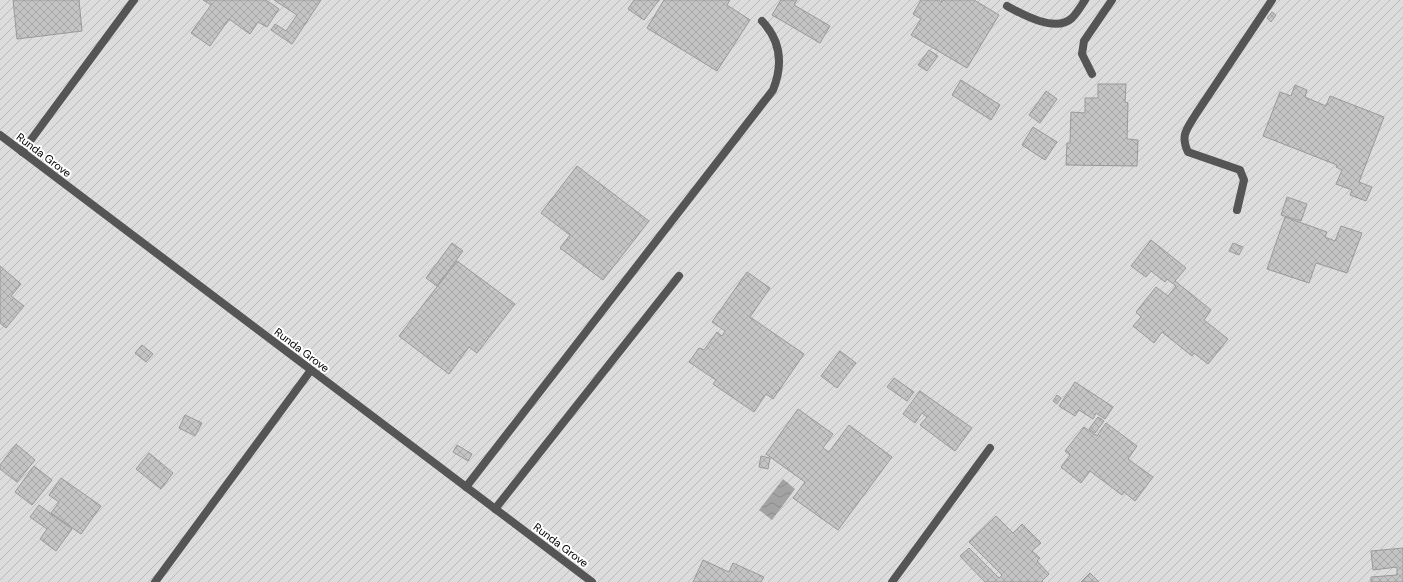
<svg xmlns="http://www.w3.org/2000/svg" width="1403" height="582" font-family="'DM Sans',sans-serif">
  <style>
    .garden { fill: url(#garden-furrows) }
    .water { fill: url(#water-waves) }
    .building { fill: url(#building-cross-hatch); stroke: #999 }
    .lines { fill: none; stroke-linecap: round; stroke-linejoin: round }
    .lane { stroke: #555; stroke-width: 8 }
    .street { stroke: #555; stroke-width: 8 }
    .labels { text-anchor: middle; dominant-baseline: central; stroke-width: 4; stroke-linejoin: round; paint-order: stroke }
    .street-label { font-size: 11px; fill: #000; stroke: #fff }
  </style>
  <defs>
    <pattern id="garden-furrows" width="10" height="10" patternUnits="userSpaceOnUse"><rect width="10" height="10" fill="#dcdcdc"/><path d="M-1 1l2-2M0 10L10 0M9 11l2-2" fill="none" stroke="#bbb"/></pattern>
    <pattern id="water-waves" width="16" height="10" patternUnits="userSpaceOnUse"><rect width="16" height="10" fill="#a3a3a3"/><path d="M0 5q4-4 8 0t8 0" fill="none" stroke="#8b8b8b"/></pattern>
    <pattern id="building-cross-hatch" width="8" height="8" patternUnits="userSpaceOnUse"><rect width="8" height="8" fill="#c4c4c4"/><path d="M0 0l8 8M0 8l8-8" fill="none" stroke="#a7a7a7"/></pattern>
  </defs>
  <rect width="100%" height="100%" fill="#fff"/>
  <rect class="garden" x="0" y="0" width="1403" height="582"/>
  <polygon class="water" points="783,479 795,489 772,520 759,510"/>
  <g class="building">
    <polygon points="13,0 79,0 82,31 17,39"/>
    <polygon points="203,0 266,0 279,9 267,27 258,22 250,34 229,19 210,46 191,33 211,5"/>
    <polygon points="274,0 321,0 292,44 271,30 275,24 286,31 297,15"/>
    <polygon points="634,0 659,0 644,20 628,9"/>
    <polygon points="664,0 730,0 727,5 750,20 717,71 647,28"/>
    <polygon points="781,0 797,0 794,5 830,26 820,43 772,15"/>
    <polygon points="921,0 939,0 941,2 942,0 974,0 999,15 967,68 911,35 921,19 913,14"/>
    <polygon points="1272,12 1276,15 1271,22 1267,18"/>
    <polygon points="929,50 938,56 927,71 918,65"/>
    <polygon points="961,80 1000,105 991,120 952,95"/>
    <polygon points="1098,84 1126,84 1125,102 1128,103 1127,139 1138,140 1137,166 1066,165 1067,143 1070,143 1071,112 1085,113 1085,98 1098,98"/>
    <polygon points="1295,85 1307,90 1305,97 1326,106 1330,96 1384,117 1359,182 1372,187 1366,201 1350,195 1352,190 1336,184 1342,170 1336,167 1337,165 1263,136 1280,92 1291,96"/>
    <polygon points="1046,91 1057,99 1040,123 1029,115"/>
    <polygon points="1033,127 1057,142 1045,160 1022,145"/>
    <polygon points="577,166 649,221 603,280 560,248 570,235 541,213"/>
    <polygon points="1287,197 1307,204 1301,221 1281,215"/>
    <polygon points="1285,217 1327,232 1325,237 1335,241 1341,226 1362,233 1347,273 1316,263 1309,283 1267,269"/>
    <polygon points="1151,240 1186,268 1175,281 1211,310 1204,320 1228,339 1208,364 1194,353 1192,356 1162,332 1154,343 1133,326 1141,317 1136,312 1156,287 1168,296 1176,286 1167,279 1165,282 1151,271 1146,277 1131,266"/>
    <polygon points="452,243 463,251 437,286 426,278"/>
    <polygon points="1233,243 1243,247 1239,255 1229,251"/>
    <polygon points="457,261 515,304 477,353 469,347 449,374 399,336"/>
    <polygon points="0,266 21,284 11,296 24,306 6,328 0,323"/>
    <polygon points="747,272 770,288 750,317 804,354 773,399 766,394 754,412 713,384 716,380 689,362 699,348 704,350 717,332 722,336 725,331 712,322"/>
    <polygon points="142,345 153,354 146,362 135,353"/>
    <polygon points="840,351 856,363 837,388 821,376"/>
    <polygon points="894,378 914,392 907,401 887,387"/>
    <polygon points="1075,382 1113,407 1105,419 1096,413 1093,419 1079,410 1075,416 1059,406"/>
    <polygon points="920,391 972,428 955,451 920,425 927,417 922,413 915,423 903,414"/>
    <polygon points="1057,395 1061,398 1057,404 1053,401"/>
    <polygon points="798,409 833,434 823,448 829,452 849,425 892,457 838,530 793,498 805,482 766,454"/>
    <polygon points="185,415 202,423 195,436 179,428"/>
    <polygon points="1098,417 1104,421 1095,433 1089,429"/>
    <polygon points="1106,423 1137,446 1128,459 1153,477 1135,501 1124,492 1122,495 1090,471 1081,483 1061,467 1070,455 1065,451 1084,427 1097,436"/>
    <polygon points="16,444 35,460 17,482 0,469 0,465"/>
    <polygon points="457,445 472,454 468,461 453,452"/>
    <polygon points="149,453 173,473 161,489 136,469"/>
    <polygon points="761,456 770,458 768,469 759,467"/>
    <polygon points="34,466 52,480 32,505 15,492"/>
    <polygon points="61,478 101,506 81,534 51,513 59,502 49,495"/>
    <polygon points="39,505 72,529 56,551 40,539 47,529 30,517"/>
    <polygon points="996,516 1013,533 1022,524 1041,543 1032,551 1040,558 1037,561 1049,574 1042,581 1043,582 985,582 960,556 969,548 999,578 1002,575 969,542"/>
    <polygon points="1403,548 1403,582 1371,582 1371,577 1397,575 1397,567 1373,570 1371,551"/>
    <polygon points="703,560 729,572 733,563 764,577 761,582 693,582"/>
    <polygon points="1090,573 1099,582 1081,582"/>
  </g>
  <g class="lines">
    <g class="lane">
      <path d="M1007 6C1023 15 1056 33 1072 18 1077 13 1081 6 1085 0"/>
      <polyline points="1092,74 1082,54 1084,41 1112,0"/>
      <path d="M1237 210 1244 180 1240 170 1188 152C1180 135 1187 129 1196 114L1272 0"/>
      <path d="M466 487 773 90C783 65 781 41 762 21"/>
      <polyline points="495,509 679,276"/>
      <polyline points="892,582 990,448"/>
    </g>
    <g class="street">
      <polyline points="0,135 592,582"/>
      <polyline points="22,152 134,0"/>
      <polyline points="155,582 311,370"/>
    </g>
  </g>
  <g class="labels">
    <g class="street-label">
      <text transform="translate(44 155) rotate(37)">Runda Grove</text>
      <text transform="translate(302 350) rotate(37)">Runda Grove</text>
      <text transform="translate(561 545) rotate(37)">Runda Grove</text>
    </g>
  </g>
</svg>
